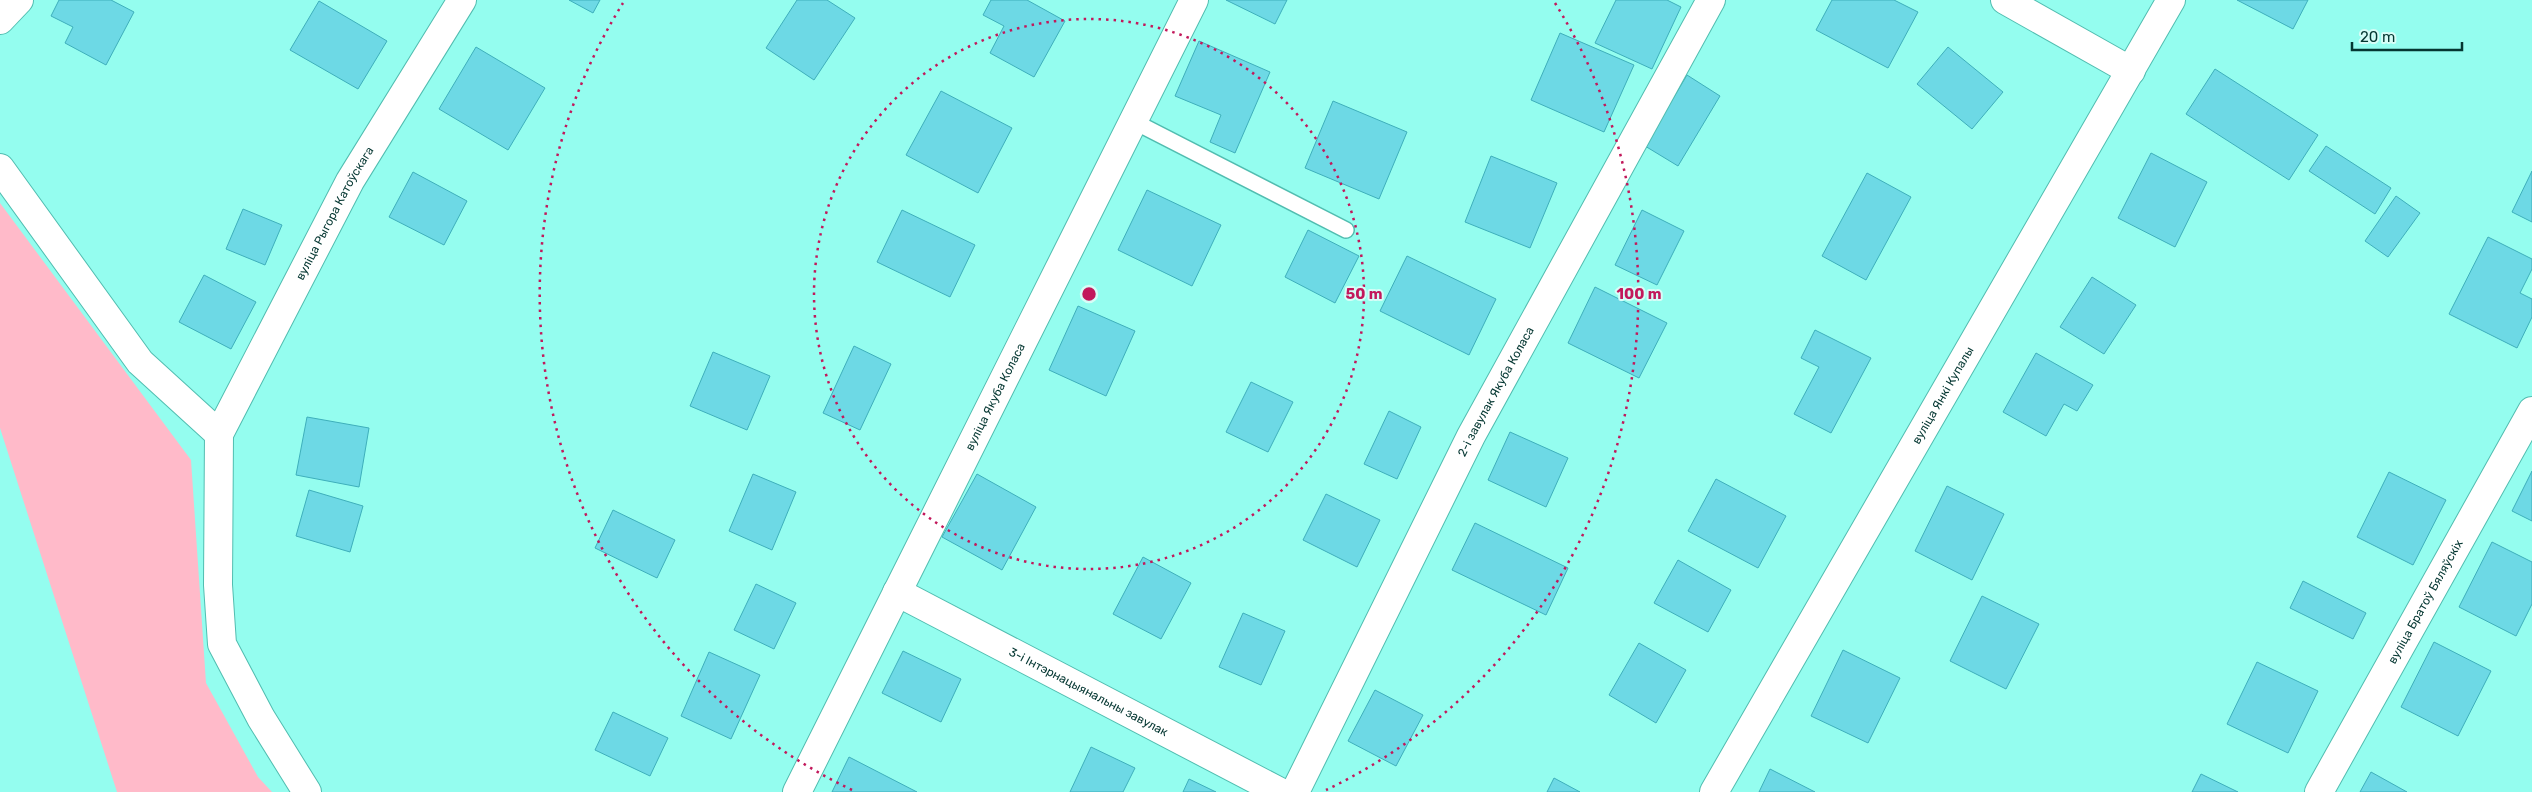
<svg xmlns="http://www.w3.org/2000/svg" width="2532" height="792" font-family="Rubik,sans-serif">
  <style>
    .green { fill: #ffbac9 }
    .building { fill: #6dd9e5; stroke: #3eafbb }
    .lines { fill: none; stroke-linecap: round; stroke-linejoin: round }
    .service-casing { stroke: #51bdb0; stroke-width: 18 }
    .minor-casing { stroke: #51bdb0; stroke-width: 30 }
    .service { stroke: #fff; stroke-width: 15 }
    .minor { stroke: #fff; stroke-width: 28 }
    .ring { fill: none; stroke: #c2185b; stroke-width: 2.5; stroke-dasharray: 2.5 5 }
    .labels { text-anchor: middle; dominant-baseline: central; stroke-width: 4; stroke-linejoin: round; paint-order: stroke }
    .street-label { font-size: 12px; fill: #053732; stroke: #d7fdf7 }
    .centre { fill: #c2185b; stroke: #d7fdf7; stroke-width: 2.5 }
    .ring-label { font-size: 15px; text-anchor: middle; font-weight: bold; fill: #c2185b; stroke: #d7fdf7; stroke-width: 4; stroke-linejoin: round; paint-order: stroke }
  </style>
  <rect width="100%" height="100%" fill="#94fdef"/>
  <polygon class="green" points="0,203 191,460 206,683 258,777 272,792 117,792 0,428"/>
  <g class="building">
    <polygon points="59,0 111,0 134,12 106,65 65,43 73,27 51,16"/>
    <polygon points="569,0 600,0 593,13"/>
    <polygon points="797,0 827,0 855,18 814,80 766,48"/>
    <polygon points="991,0 1027,0 1065,21 1034,77 990,53 1004,26 983,15"/>
    <polygon points="1226,0 1287,0 1275,24"/>
    <polygon points="1616,0 1667,0 1681,7 1652,69 1595,43"/>
    <polygon points="1832,0 1894,0 1918,12 1888,68 1816,30"/>
    <polygon points="2237,0 2308,0 2293,29"/>
    <polygon points="319,1 387,41 358,89 290,50"/>
    <polygon points="1560,33 1634,65 1604,132 1531,100"/>
    <polygon points="1199,41 1270,72 1235,153 1210,142 1221,115 1175,96"/>
    <polygon points="476,47 545,88 508,150 439,109"/>
    <polygon points="1948,47 2003,92 1972,129 1917,84"/>
    <polygon points="2215,69 2318,135 2289,180 2186,114"/>
    <polygon points="1687,75 1720,96 1678,166 1645,146"/>
    <polygon points="941,91 1012,128 978,193 906,155"/>
    <polygon points="1333,101 1407,132 1379,199 1305,168"/>
    <polygon points="2326,146 2391,188 2375,214 2309,171"/>
    <polygon points="2151,153 2207,182 2175,247 2118,218"/>
    <polygon points="1491,156 1557,183 1530,248 1465,222"/>
    <polygon points="2532,171 2532,222 2512,212"/>
    <polygon points="413,172 467,201 444,245 389,217"/>
    <polygon points="1867,173 1911,197 1866,280 1822,256"/>
    <polygon points="1147,190 1221,225 1192,286 1118,250"/>
    <polygon points="2396,196 2420,213 2388,257 2365,241"/>
    <polygon points="243,209 282,225 265,265 226,249"/>
    <polygon points="902,210 975,245 950,297 877,262"/>
    <polygon points="1642,210 1684,231 1657,285 1615,265"/>
    <polygon points="1308,230 1359,256 1335,303 1285,277"/>
    <polygon points="2488,237 2532,259 2532,269 2520,293 2532,299 2532,317 2517,348 2449,314"/>
    <polygon points="1407,256 1496,299 1469,355 1380,311"/>
    <polygon points="204,275 256,302 231,349 179,322"/>
    <polygon points="2092,277 2136,305 2104,354 2060,327"/>
    <polygon points="1595,287 1667,323 1639,378 1568,343"/>
    <polygon points="1078,306 1135,331 1106,396 1049,370"/>
    <polygon points="1815,330 1871,358 1831,433 1794,414 1819,367 1801,358"/>
    <polygon points="854,346 891,364 860,430 823,413"/>
    <polygon points="713,352 770,376 747,430 690,406"/>
    <polygon points="2036,353 2093,385 2077,411 2064,404 2046,436 2003,412"/>
    <polygon points="1251,382 1293,402 1268,452 1226,432"/>
    <polygon points="1389,411 1421,427 1397,479 1364,464"/>
    <polygon points="307,417 369,428 359,487 296,475"/>
    <polygon points="1510,432 1568,458 1546,507 1488,480"/>
    <polygon points="2532,471 2532,521 2512,511"/>
    <polygon points="2389,472 2446,500 2413,565 2357,537"/>
    <polygon points="753,474 796,492 772,550 729,531"/>
    <polygon points="977,474 1036,507 1002,570 942,537"/>
    <polygon points="1716,479 1786,516 1758,568 1688,531"/>
    <polygon points="1947,486 2004,514 1972,580 1915,551"/>
    <polygon points="309,490 363,506 350,552 296,536"/>
    <polygon points="1326,494 1380,520 1357,567 1303,540"/>
    <polygon points="613,510 675,540 657,578 595,548"/>
    <polygon points="1475,523 1568,568 1546,615 1452,570"/>
    <polygon points="2492,542 2532,562 2532,604 2516,636 2459,607"/>
    <polygon points="1143,557 1191,583 1161,639 1113,614"/>
    <polygon points="1678,560 1731,590 1708,632 1654,603"/>
    <polygon points="2303,581 2366,613 2353,639 2290,608"/>
    <polygon points="756,584 796,603 774,649 734,630"/>
    <polygon points="1982,596 2039,624 2006,689 1950,661"/>
    <polygon points="1243,613 1285,631 1261,685 1219,667"/>
    <polygon points="2434,642 2491,671 2458,736 2401,707"/>
    <polygon points="1639,643 1686,670 1656,723 1609,695"/>
    <polygon points="1843,650 1900,678 1868,743 1811,716"/>
    <polygon points="903,651 961,679 941,722 882,693"/>
    <polygon points="709,652 760,675 731,739 681,716"/>
    <polygon points="2257,662 2318,691 2288,753 2227,724"/>
    <polygon points="1375,690 1423,715 1396,766 1348,741"/>
    <polygon points="613,712 668,738 650,776 595,750"/>
    <polygon points="1091,747 1135,768 1123,792 1070,792"/>
    <polygon points="849,757 917,792 832,792"/>
    <polygon points="1770,769 1815,792 1759,792"/>
    <polygon points="2371,772 2407,792 2360,792"/>
    <polygon points="2201,774 2238,792 2192,792"/>
    <polygon points="1554,778 1580,792 1547,792"/>
    <polygon points="1189,779 1216,792 1183,792"/>
  </g>
  <g class="lines">
    <g class="service-casing">
      <polyline id="service" points="1133,121 1346,230"/>
    </g>
    <g class="minor-casing">
      <g id="minor">
        <polyline points="2005,0 2131,71"/>
        <polyline points="0,20 19,0"/>
        <polyline points="0,168 140,362 219,434"/>
        <path id="s1" d="M897 592 1280 792"/>
        <path id="s2" d="M307 792 261 718 222 644 218 585 219 434 350 181 462 0"/>
        <path id="s3" d="M797 792 1194 0"/>
        <path id="s4" d="M1295 792 1471 436 1711 0"/>
        <path id="s5" d="M1714 792 2171 0"/>
        <path id="s6" d="M2319 792 2532 411"/>
      </g>
    </g>
    <use href="#service" class="service"/>
    <use href="#minor" class="minor"/>
  </g>
  <g class="ring">
    <circle cx="1089" cy="294" r="275"/>
    <path d="M852 790A550 550 0 0 1 623 3M1555 3A550 550 0 0 1 1326 790"/>
  </g>
  <g class="labels">
    <g class="street-label">
      <text stroke="none"><textPath href="#s2" startOffset="630">вуліца Рыгора Катоўскага</textPath></text>
      <text stroke="none"><textPath href="#s4" startOffset="448">2-і завулак Якуба Коласа</textPath></text>
      <text stroke="none"><textPath href="#s3" startOffset="442">вуліца Якуба Коласа</textPath></text>
      <text stroke="none"><textPath href="#s5" startOffset="458">вуліца Янкі Купалы</textPath></text>
      <text stroke="none"><textPath href="#s6" startOffset="218">вуліца Братоў Бяляўскіх</textPath></text>
      <text stroke="none"><textPath href="#s1" startOffset="216">3-і Інтэрнацыянальны завулак</textPath></text>
    </g>
  </g>
  <circle cx="1089" cy="294" r="8" class="centre"/>
  <g class="ring-label">
    <text x="1364" y="299">50 m</text>
    <text x="1639" y="299">100 m</text>
  </g>
  <path d="M2352 42v8h110v-8" fill="none" stroke="#053732" stroke-width="2.5"/>
  <text x="2360" y="42" font-size="15" fill="#053732" stroke="#d7fdf7" stroke-width="4" paint-order="stroke">20 m</text>
</svg>
